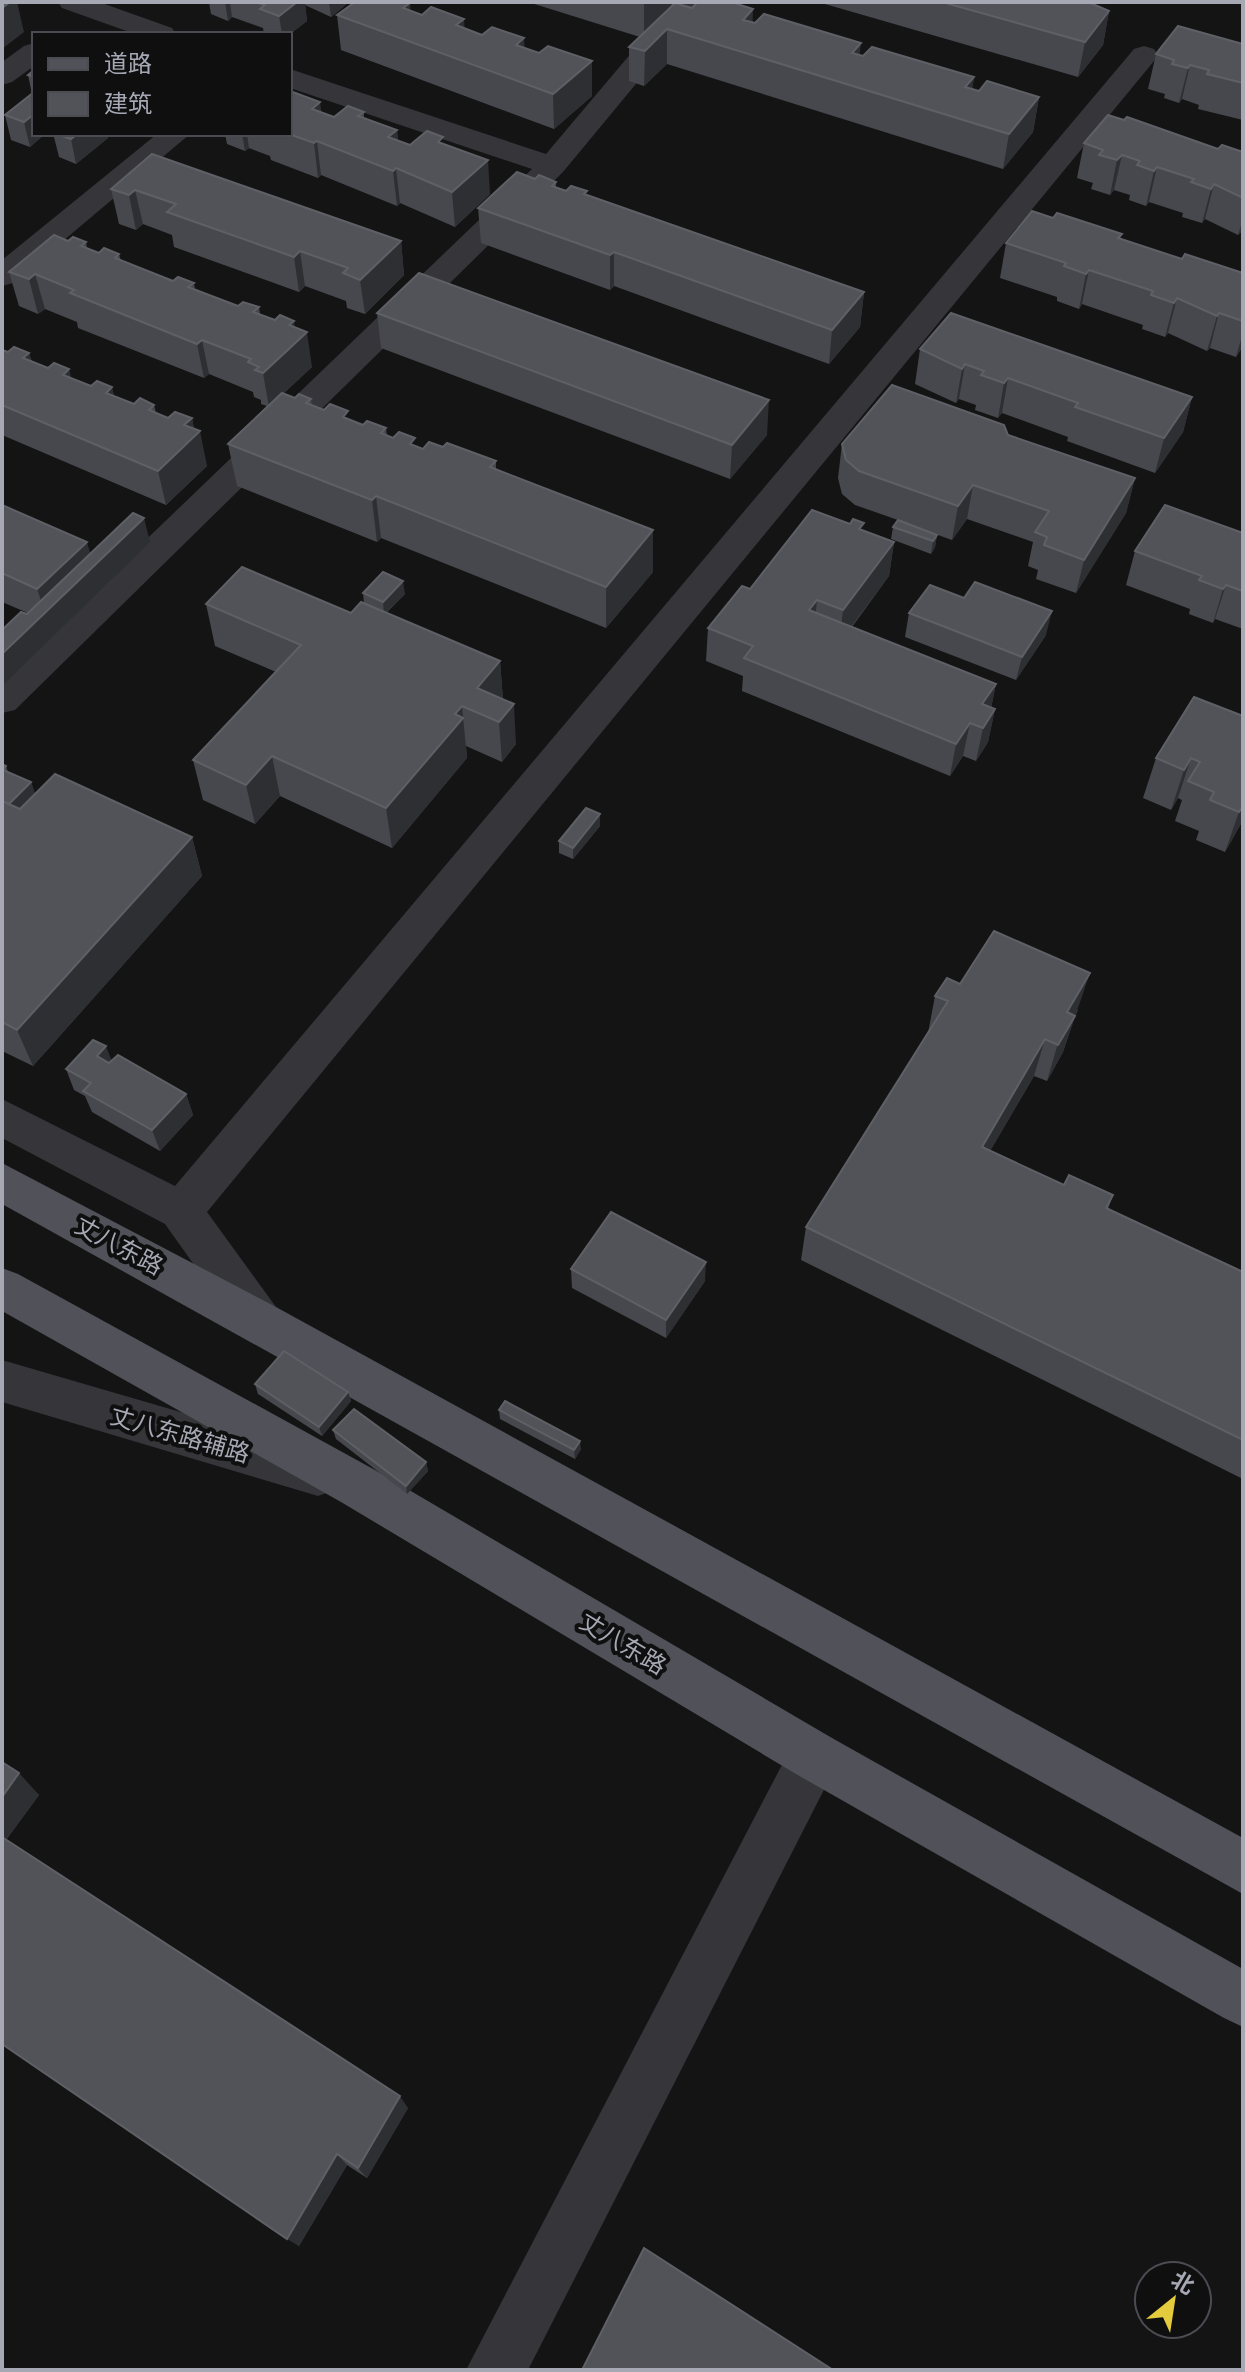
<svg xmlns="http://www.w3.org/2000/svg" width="1245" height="2372" font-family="'Archivo Narrow','Noto Sans SC',sans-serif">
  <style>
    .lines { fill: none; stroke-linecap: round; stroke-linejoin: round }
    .minor { fill: #35353a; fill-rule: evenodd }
    .primary { fill: #515159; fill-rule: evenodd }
    .wall { fill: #47484d }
    .shaded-wall { fill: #2e2f32 }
    .building { fill: #515358; stroke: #5f6066; stroke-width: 2 }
    .labels { text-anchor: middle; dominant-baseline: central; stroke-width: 8; stroke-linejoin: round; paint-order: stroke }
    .street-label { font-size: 24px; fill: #a6a8b4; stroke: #0f0f10 }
  </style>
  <rect width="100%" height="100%" fill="#141415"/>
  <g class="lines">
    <g class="minor">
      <polygon points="58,2 99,2 172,28 176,34 135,34 62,8"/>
      <polygon points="685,2 716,2 674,38 563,172 15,710 2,713 2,678 532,169 290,88 290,69 546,154 654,26"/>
      <polygon points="34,43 34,66 12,82 2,85 2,62 24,46"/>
      <polygon points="1144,46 1154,49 1158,55 1154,61 207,1212 276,1307 283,1321 276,1335 260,1341 244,1335 165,1224 2,1138 2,1099 175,1186 1134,49"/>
      <polygon points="157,134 190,134 13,283 2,286 2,260"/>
      <polygon points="2,1360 318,1452 335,1458 342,1474 335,1490 318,1496 2,1402"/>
      <polygon points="814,1730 832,1738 840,1756 832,1774 528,2370 466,2370 796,1738"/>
    </g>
    <g class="primary">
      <polygon points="2,1163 276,1307 1243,1838 1243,1894 2,1204"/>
      <polygon points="2,1268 18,1274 375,1470 832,1738 1243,1969 1243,2027 1224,2018 796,1774 341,1502 2,1311"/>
    </g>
  </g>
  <g class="wall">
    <polygon points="209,2 349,2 331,17 305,5 307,21 290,34 264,34 263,28 232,17 228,21 211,14"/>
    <polygon points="528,2 673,2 673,4 753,23 859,55 974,77 972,89 979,91 1039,97 1033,132 1003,169 667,64 644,86 629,81 629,47 640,37"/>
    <polygon points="818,2 1051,2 1109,11 1103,45 1078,77"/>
    <polygon points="410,11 525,48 592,96 554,129 341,50 337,15"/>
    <polygon points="1243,44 1243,120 1198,109 1199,105 1182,99 1179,103 1164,98 1165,94 1148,89 1156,54"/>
    <polygon points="34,70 34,134 45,134 30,147 11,140 5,115 32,94 28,75"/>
    <polygon points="290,86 291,91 321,113 334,117 364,112 364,118 397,130 398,141 410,145 444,144 490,194 455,227 400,203 397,206 321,175 318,178 271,160 270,156 249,148 245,151 227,144 225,134 290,134"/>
    <polygon points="47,134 107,134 108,138 76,164 59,157 54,137"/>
    <polygon points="1084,143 1218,149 1243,152 1243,232 1242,231 1238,235 1205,219 1202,223 1182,217 1183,213 1149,202 1146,206 1129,200 1130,195 1114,190 1110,195 1091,189 1093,183 1077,178"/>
    <polygon points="152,154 401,241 404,275 365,314 347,308 346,301 305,286 299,292 174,247 172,235 143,224 136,230 119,224 111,189"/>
    <polygon points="535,179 556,182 556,187 588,196 864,292 860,327 829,364 614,286 610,290 481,243 478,208"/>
    <polygon points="1053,218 1122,234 1120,239 1182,259 1243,273 1243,346 1236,357 1210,348 1207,351 1168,333 1165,337 1142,329 1143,325 1082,304 1079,309 1057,301 1057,297 1000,278 1006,243"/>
    <polygon points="86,242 87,248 99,253 119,254 121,261 173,281 194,283 195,289 238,306 259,307 260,314 295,328 312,367 284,393 295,398 311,399 312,405 363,425 386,428 387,436 423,449 443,447 496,461 496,469 653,572 606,628 381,538 377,542 237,486 228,444 267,406 261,404 261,400 254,397 253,392 209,374 204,378 78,328 77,322 45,309 38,314 19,306 9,272"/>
    <polygon points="377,313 767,435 730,479 381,348"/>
    <polygon points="920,349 1192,397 1183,432 1155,473 1067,441 1068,437 1002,413 998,418 975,410 976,405 959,399 956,403 915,384"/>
    <polygon points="2,350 8,352 29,353 32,362 134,404 154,405 156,413 168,418 192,418 194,429 207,466 166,505 2,435"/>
    <polygon points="1008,435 1135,478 1126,513 1076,593 1036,579 1038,570 1028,566 1033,542 967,519 952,540 921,529 937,535 935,547 931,554 891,539 893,527 898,520 855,505 842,494 838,478 842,444"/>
    <polygon points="2,505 90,553 150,542 27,614 28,613 2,602"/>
    <polygon points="863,531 894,542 889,576 852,627 996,684 991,708 995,709 988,742 976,761 963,756 950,776 742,691 743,676 706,661 708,628"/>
    <polygon points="1243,533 1243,629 1215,619 1213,623 1189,614 1190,609 1126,585 1135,551"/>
    <polygon points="363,593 405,594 386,613 500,661 503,700 516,744 502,762 466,746 467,758 392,848 280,796 255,824 203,800 193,760 276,672 215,646 206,604 351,613 364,604"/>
    <polygon points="909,613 1046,635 1016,680 905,637"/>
    <polygon points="1243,716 1243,820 1225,852 1196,840 1199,831 1175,821 1182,800 1178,798 1171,810 1143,798 1156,758"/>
    <polygon points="2,764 6,766 8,772 31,782 35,794 192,837 202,876 33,1066 2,1051"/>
    <polygon points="600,814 600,826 573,859 559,853 559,841"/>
    <polygon points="960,984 1078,1010 1075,1016 1063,1052 1047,1081 1034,1076 990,1151 1064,1185 1113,1195 1108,1209 1243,1272 1243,1479 801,1260 806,1227 928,1033 935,996"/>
    <polygon points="112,1061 186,1094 193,1115 160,1151 92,1112 85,1096 74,1090 66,1069"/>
    <polygon points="571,1269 705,1281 666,1338 572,1288"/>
    <polygon points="255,1384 348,1392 351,1401 322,1436 258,1394"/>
    <polygon points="499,1410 581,1449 575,1459 500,1419"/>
    <polygon points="333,1430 426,1462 428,1471 407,1494 336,1439"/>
    <polygon points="2,1762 39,1795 6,1840 408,2108 367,2178 347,2165 299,2246 2,2044"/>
  </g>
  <g class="shaded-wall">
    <polygon points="3,2 17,2 24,32 2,49"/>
    <polygon points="225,2 230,2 232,17 228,21"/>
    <polygon points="290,2 305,2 307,21 290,34 282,34 279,16"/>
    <polygon points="329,2 349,2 331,17"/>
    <polygon points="646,2 673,2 673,10 644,38 644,4"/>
    <polygon points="410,3 413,37 403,8"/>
    <polygon points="753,9 752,43 743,20"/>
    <polygon points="1109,11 1103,45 1078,77 1085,42"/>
    <polygon points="464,19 466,53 456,25"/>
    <polygon points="667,29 667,64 644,86 645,51"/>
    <polygon points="524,38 526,73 516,45"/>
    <polygon points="861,43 857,77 852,53"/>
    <polygon points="592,61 592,96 554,129 553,94"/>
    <polygon points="1190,65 1182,99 1179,103 1188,68"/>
    <polygon points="974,77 969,112 965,87"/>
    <polygon points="1039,97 1033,132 1003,169 1009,134"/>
    <polygon points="320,102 325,136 317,141 321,175 318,178 314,143 312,109"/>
    <polygon points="34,114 34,134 45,134 30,147 24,122"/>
    <polygon points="397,130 400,164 392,172 388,137"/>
    <polygon points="77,134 107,134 108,138 76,164 71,139"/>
    <polygon points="242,134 247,134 249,148 245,151"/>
    <polygon points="1122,155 1114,190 1110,195 1117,160"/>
    <polygon points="488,160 490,194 455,227 452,192"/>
    <polygon points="1157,167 1149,202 1146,206 1154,171"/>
    <polygon points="396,168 400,203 397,206 393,171"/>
    <polygon points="1214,184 1205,219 1202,223 1211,189"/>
    <polygon points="135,190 143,224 136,230 129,195"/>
    <polygon points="1243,219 1243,227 1242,231 1238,235"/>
    <polygon points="401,241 404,275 365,314 360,280"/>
    <polygon points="300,251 305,286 299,292 294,257"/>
    <polygon points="614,252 614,286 610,290 610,255"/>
    <polygon points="1089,270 1082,304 1079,309 1086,274"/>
    <polygon points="35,274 45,309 38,314 29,279"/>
    <polygon points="864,292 860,327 829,364 832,330"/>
    <polygon points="1177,298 1168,333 1165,337 1174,303"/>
    <polygon points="1219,313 1210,348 1207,351 1217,316"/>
    <polygon points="294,321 297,341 307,332 312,367 269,407 263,373 289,325"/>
    <polygon points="1243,332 1243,346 1236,357"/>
    <polygon points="202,340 209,374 204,378 197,344"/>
    <polygon points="29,353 39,387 23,358"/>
    <polygon points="965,364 959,399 956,403 962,369"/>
    <polygon points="69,369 78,403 63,375"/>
    <polygon points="1008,378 1002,413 998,418 1004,383"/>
    <polygon points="112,387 121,422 106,393"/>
    <polygon points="1192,397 1183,432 1155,473 1164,438"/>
    <polygon points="769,400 767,435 730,479 732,445"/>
    <polygon points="192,418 195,436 200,431 207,466 166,505 158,471 184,425"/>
    <polygon points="1135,478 1126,513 1076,593 1084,560"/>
    <polygon points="973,485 967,519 952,540 958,506"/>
    <polygon points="376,496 381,538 377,542 372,500"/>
    <polygon points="144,518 150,542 2,686 2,654 45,613 37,589 87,542 94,566"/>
    <polygon points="653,530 653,572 606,628 606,587"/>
    <polygon points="937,535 935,547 931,554 933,541"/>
    <polygon points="894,542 889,576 839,643 843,610"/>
    <polygon points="403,581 405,594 384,614 383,602"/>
    <polygon points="1226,585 1215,619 1213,623 1223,589"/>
    <polygon points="817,600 814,633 809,610"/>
    <polygon points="1052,611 1046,635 1016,680 1022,657"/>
    <polygon points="500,661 503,702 477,688"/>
    <polygon points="996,684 989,717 982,704"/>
    <polygon points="514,704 516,744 502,762 499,722"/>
    <polygon points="462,706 467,758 392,848 386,808"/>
    <polygon points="995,709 988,742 976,761 983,728"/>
    <polygon points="970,723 963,756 950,776 956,744"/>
    <polygon points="272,756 280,796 255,824 246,785"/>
    <polygon points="1191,758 1178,798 1171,810 1184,770"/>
    <polygon points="31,782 39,805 14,831 5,808"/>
    <polygon points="1243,806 1243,820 1225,852 1239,812"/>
    <polygon points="600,814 600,826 573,859 573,848"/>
    <polygon points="192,837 202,876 33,1066 17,1030"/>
    <polygon points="1090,973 1063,1052 1047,1081 1067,1012"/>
    <polygon points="1045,1039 1034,1076 972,1182 982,1147"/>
    <polygon points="106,1046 114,1067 97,1056"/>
    <polygon points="186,1094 193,1115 160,1151 152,1130"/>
    <polygon points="706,1262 705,1281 666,1338 666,1320"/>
    <polygon points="348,1392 351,1401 322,1436 319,1427"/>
    <polygon points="580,1441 581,1449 575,1459 574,1450"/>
    <polygon points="426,1462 428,1471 407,1494 406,1486"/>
    <polygon points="19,1773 39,1795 3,1844 2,1797"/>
    <polygon points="400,2096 408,2108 367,2178 358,2168"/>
    <polygon points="337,2154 347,2165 299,2246 287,2239"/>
  </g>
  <g class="building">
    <polygon points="2,2 10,2 2,8"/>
    <polygon points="255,2 297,2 279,16 260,9 265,5"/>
    <polygon points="355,2 408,2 410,3 403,8 422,15 431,7 464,19 456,25 482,35 492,27 524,38 516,45 539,53 548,46 592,61 553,94 337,15"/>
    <polygon points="698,2 731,2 753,9 743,20 755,23 764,14 861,43 852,53 863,56 872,47 974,77 965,87 979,91 987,81 1039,97 1009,134 667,29 645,51 629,47 675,3 692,8"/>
    <polygon points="942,2 1051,2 1055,3 1056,2 1088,2 1109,11 1085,42"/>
    <polygon points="1178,26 1243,44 1243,83 1207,74 1209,70 1190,65 1188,68 1172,64 1174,60 1156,54"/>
    <polygon points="34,70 34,77 28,75"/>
    <polygon points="290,91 320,102 312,109 334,117 348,106 364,112 358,116 397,130 388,137 410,145 427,131 443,137 438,142 488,160 452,192 396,168 393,171 317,141 314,143 289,134 290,134"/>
    <polygon points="34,92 34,114 24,122 5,115"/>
    <polygon points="1108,115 1124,120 1127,117 1218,149 1222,145 1243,152 1243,198 1214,184 1211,189 1191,182 1194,179 1157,167 1154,171 1137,165 1140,161 1122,155 1117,160 1099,155 1103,150 1084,143"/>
    <polygon points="57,134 77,134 71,139"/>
    <polygon points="152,154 401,241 360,280 343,273 348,268 300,251 294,257 167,212 176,204 135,190 129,195 111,189"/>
    <polygon points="517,172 535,179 539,175 556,182 552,186 566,191 571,186 587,191 584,194 864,292 832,330 614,252 610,255 478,208"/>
    <polygon points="1032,211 1053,218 1057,213 1122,234 1118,238 1182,259 1185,254 1243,273 1243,321 1219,313 1217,316 1177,298 1174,303 1151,295 1153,291 1089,270 1086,274 1064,266 1066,263 1006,243"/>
    <polygon points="54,235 68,241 73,237 86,242 81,246 99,253 104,248 119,254 115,258 173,281 178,277 194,283 188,287 238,306 243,302 259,307 253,312 275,320 280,315 294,321 289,325 307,332 263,373 255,370 259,367 248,362 251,359 202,340 197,344 70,293 74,290 35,274 29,279 9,272"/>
    <polygon points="419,273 769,400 732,445 377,313"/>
    <polygon points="951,313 1192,397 1164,438 1075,407 1078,403 1008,378 1004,383 981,375 984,371 965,364 962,369 920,349"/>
    <polygon points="14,347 29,353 23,358 48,368 54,363 69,369 63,375 91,386 97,381 112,387 106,393 134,404 140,398 154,405 149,410 168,418 175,412 192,418 184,425 200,431 158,471 2,405 2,350 8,352"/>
    <polygon points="892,385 1004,425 1008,435 1135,478 1084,560 1044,545 1047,537 1035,532 1049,511 973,485 958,506 859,471 846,460 842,444"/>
    <polygon points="282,393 295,398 299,394 311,399 306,403 324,410 330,404 348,411 343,417 363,425 367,421 386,428 381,433 393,438 399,432 415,438 410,444 423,449 429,442 443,447 447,443 496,461 490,467 653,530 606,587 376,496 372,500 228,444"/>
    <polygon points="2,505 87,542 37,589 2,573"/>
    <polygon points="1165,505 1243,533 1243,591 1226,585 1223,589 1199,580 1202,576 1135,551"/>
    <polygon points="812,510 850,524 853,519 864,523 859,529 894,542 843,610 817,600 809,610 996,684 982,704 995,709 983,728 970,723 956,744 744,658 753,646 708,628 742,586 750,589"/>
    <polygon points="133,513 144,518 2,654 2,630 21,612 27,614"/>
    <polygon points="898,520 937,535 933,541 893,527"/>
    <polygon points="242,567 351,613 361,602 500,661 477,688 514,704 499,722 462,706 455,714 463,718 386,808 272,756 246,785 193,760 301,645 206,604"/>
    <polygon points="383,572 403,581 383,602 363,593"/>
    <polygon points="975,582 1052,611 1022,657 909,613 930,585 964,598"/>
    <polygon points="1194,697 1243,716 1243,806 1239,812 1210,800 1214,792 1188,781 1200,762 1191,758 1184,770 1156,758"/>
    <polygon points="2,764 6,766 3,770 31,782 9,804 2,801"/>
    <polygon points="55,774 192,837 17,1030 2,1022 2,801 20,809"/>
    <polygon points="586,808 600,814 573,848 559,841"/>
    <polygon points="994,931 1090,973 1067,1012 1075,1016 1058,1045 1045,1039 982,1147 1064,1185 1069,1175 1113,1195 1106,1208 1243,1272 1243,1440 806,1227 948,1001 935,996 947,978 960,984"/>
    <polygon points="93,1040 106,1046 97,1056 109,1063 118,1055 186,1094 152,1130 83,1091 91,1083 66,1069"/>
    <polygon points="611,1212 706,1262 666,1320 571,1269"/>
    <polygon points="284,1351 348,1392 319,1427 255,1384"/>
    <polygon points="505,1401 580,1441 574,1450 499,1410"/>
    <polygon points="354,1409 426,1462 406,1486 333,1430"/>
    <polygon points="2,1762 19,1773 2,1797"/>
    <polygon points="2,1837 400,2096 358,2168 337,2154 287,2239 2,2044"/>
    <polygon points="644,2248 833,2370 582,2370"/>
  </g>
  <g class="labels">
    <g class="street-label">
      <text transform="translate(119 1245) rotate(28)">丈八东路</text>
      <text transform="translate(180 1434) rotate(16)">丈八东路辅路</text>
      <text transform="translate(623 1643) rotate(31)">丈八东路</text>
    </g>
  </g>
  <rect width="1245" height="2372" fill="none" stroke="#a6a8b4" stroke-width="8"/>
  <rect x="32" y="32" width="260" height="104" fill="#0f0f10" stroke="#4b4c52" stroke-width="2"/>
  <rect x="48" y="58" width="40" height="12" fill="#515159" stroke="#4b4c52" stroke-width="2"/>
  <text x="104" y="72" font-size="24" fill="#a6a8b4">道路</text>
  <rect x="48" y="92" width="40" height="24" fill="#515358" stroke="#4b4c52" stroke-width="2"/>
  <text x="104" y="112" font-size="24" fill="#a6a8b4">建筑</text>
  <g transform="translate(1173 2300) rotate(30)"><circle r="38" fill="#0f0f10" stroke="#4b4c52" stroke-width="2"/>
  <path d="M0-6L14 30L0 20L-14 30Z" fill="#e4ca3d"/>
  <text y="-12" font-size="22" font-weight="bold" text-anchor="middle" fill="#a6a8b4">北</text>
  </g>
</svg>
